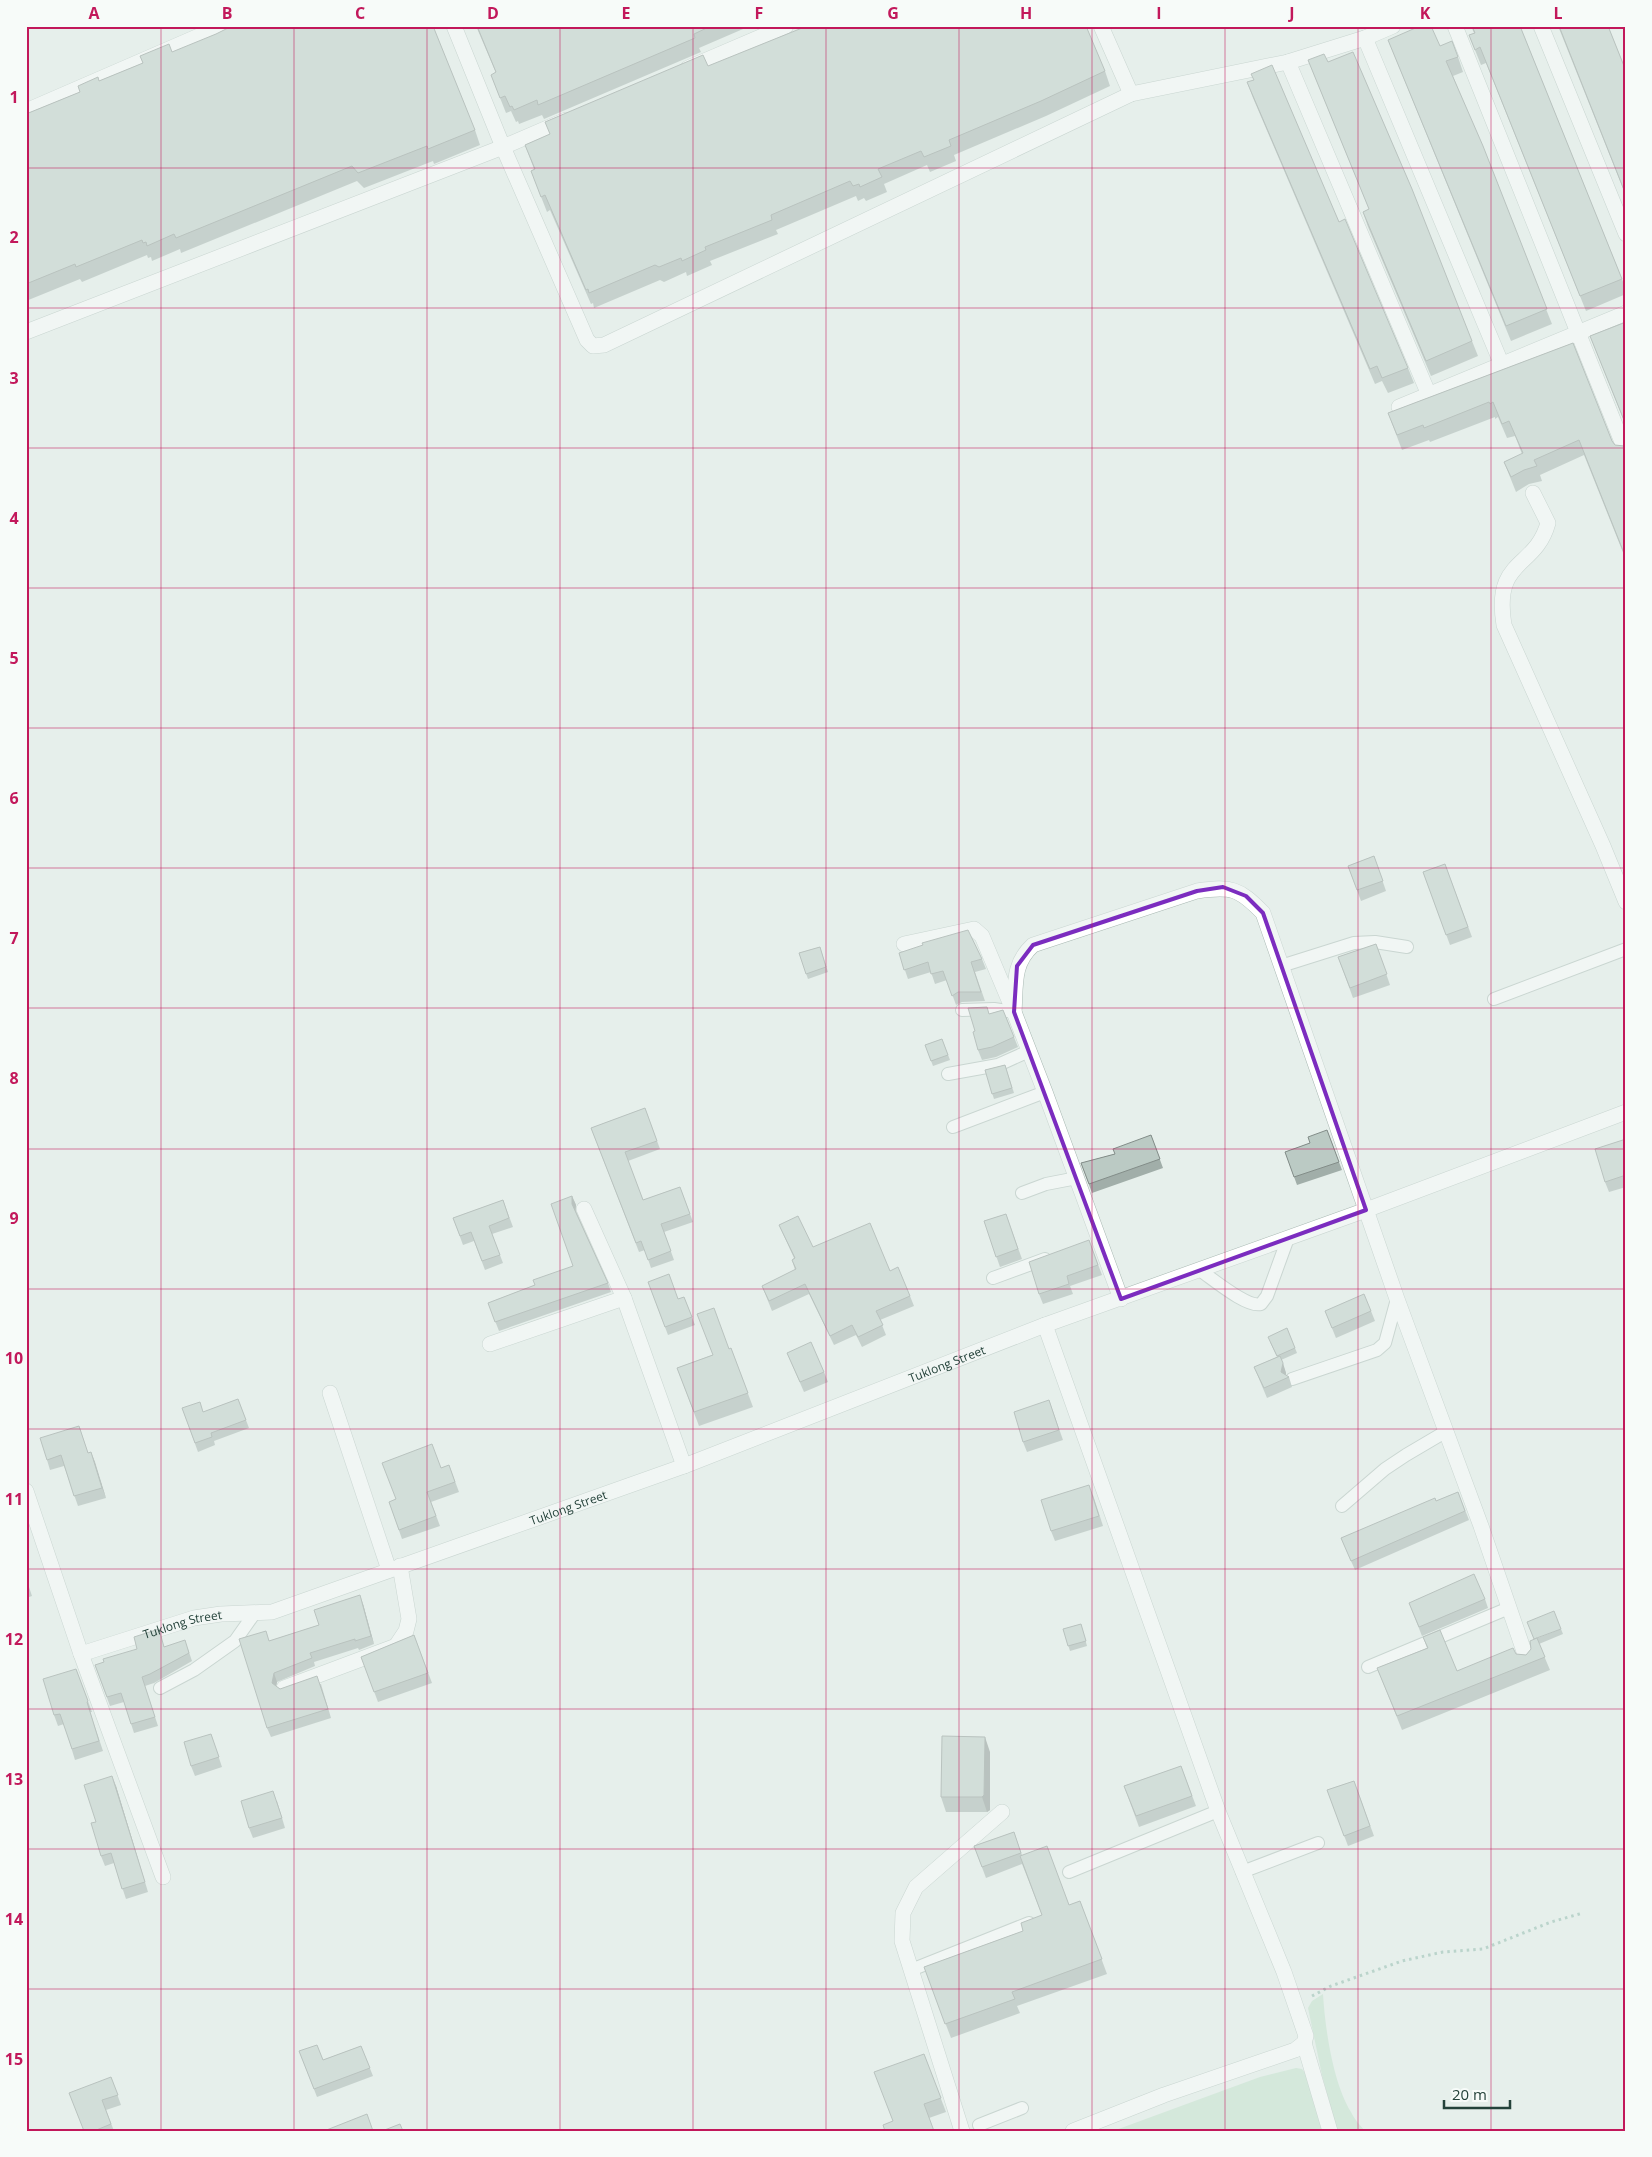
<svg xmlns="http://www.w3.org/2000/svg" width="1652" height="2157" font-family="'Open Sans',sans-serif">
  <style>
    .green { fill: #bfe0c8 }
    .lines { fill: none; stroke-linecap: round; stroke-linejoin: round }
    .service-casing { stroke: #a8b8b2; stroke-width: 14 }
    .minor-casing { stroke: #a8b8b2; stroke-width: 16 }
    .tertiary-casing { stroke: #a8b8b2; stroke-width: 16 }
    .path { stroke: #86b3a5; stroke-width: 3; stroke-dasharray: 2.5 4; stroke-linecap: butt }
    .service { stroke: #fff; stroke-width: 12 }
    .minor { stroke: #fff; stroke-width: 15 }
    .tertiary { stroke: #fff; stroke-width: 15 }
    .wall { fill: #a1aea9 }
    .shaded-wall { fill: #838d89 }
    .building { fill: #bbcac4; stroke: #838d89 }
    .marked { fill: none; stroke: #7b2cbf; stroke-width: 4; stroke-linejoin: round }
    .grid { fill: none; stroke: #c2185b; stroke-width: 1; stroke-opacity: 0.55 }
    .labels { text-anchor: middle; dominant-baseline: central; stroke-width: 4.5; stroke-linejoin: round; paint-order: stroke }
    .street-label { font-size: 12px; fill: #24423a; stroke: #f7fbf9 }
    .neatline { fill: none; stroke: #c2185b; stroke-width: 2 }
    .grid-label { font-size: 16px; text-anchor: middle; font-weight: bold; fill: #c2185b }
  </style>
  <rect width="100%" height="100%" fill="#e6efeb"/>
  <g class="green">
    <path d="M1323 1994C1325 2028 1333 2083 1351 2112 1354 2119 1360 2125 1365 2131H1337L1322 2075 1308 2008 1312 2001Z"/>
    <polygon points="1296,2068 1302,2069 1306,2074 1322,2131 1113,2131 1260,2077"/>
  </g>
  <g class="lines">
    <g class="service-casing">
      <g id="service">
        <polyline points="1281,966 1354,943 1375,942 1407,947"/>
        <polyline points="1494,999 1626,949"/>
        <polyline points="962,1010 994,1009 1014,1012"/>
        <polyline points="948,1074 998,1065 1029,1051"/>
        <polyline points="953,1127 1045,1092"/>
        <polyline points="1022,1193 1046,1184 1077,1178"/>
        <path d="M1201 1271C1213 1279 1247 1308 1261 1304L1267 1296 1288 1238"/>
        <polyline points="993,1278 1045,1259"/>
        <polyline points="1292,1379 1377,1350 1385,1343 1397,1299"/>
        <polyline points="1342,1506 1385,1469 1406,1455 1445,1432"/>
        <polyline points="1368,1667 1509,1608"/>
        <polyline points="160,1688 194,1670 235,1641 254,1614"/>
        <polyline points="1069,1872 1218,1811"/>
        <polyline points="1242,1872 1318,1843"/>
        <polyline points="911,1970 1029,1923"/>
        <polyline points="979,2125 1022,2108"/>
      </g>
    </g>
    <g class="minor-casing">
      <g id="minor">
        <polyline points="454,26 503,147 587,340 593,346 604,345 1131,94 1288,62 1365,38 1393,26"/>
        <polyline points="1101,26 1131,94"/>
        <polyline points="1455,26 1626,452"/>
        <polyline points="1541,26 1626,234"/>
        <polyline points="1365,38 1502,365"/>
        <polyline points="1288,62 1429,395"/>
        <polyline points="688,68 786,26"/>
        <polyline points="26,111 222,26"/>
        <polyline points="26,332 503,147 566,120"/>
        <polyline points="1399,407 1626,313"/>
        <path d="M1533 493 1548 523C1535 570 1493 557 1504 625L1603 846 1626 902"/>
        <polyline points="904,944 974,929 982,936 1014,1012 1045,1092 1121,1299"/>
        <path d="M1014 1012C1016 985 1012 964 1033 945L1197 891C1231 886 1239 888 1263 913L1397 1299 1481 1526 1527 1660"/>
        <polyline points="584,1209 624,1298 684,1466"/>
        <polyline points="490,1344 624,1298"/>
        <polyline points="330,1393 389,1570"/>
        <polyline points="26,1491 81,1654 163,1877"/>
        <path id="s1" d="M81 1654 194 1618 221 1614 272 1612 684 1466 1045 1325"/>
        <polyline points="284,1688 396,1646 406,1631 409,1619 400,1566"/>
        <polyline points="1304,2043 1330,2131"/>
        <polyline points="962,2131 902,1941 903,1913 916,1887 1002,1812"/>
      </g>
    </g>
    <g class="tertiary-casing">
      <polyline id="tertiary" points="1073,2131 1164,2095 1295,2050 1304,2043 1306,2036 1284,1972 1218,1811 1045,1325 1366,1210 1626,1112"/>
    </g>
    <polyline class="path" points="1312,1996 1331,1986 1402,1961 1443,1952 1483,1949 1551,1922 1583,1913"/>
    <use href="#service" class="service"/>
    <use href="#minor" class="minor"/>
    <use href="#tertiary" class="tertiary"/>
  </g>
  <g class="wall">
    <polygon points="476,26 750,26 699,48 701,52 544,119 542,115 519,124 518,121 516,122 511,111 506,113 491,75 496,73"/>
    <polygon points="1471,26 1520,26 1622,279 1626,290 1626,294 1586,311 1486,63 1481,65 1469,35 1474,33"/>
    <polygon points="1558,26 1608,26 1626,71 1626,196"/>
    <polygon points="1388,40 1440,46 1458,57 1463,72 1453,76 1552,324 1511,341"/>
    <polygon points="172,52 475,130 480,145 434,164 433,161 364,188 357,181 181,253 180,249 152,261 151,257 148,258 147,255 82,282 80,279 26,301 26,114 80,92 99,81 143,63 140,56"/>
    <polygon points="1308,60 1328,62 1472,341 1478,356 1431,376 1368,227 1363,212 1369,209"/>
    <polygon points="708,66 1105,71 1110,86 1046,116 954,155 956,161 930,172 927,165 884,184 887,192 866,201 864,198 858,201 856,196 776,230 778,234 710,261 712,265 687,276 686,272 664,282 660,280 594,308 593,303 591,304 550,210 547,212 531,171 534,169 525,145"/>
    <polygon points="1247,82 1339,222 1408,368 1414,383 1388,393 1382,381 1375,384 1253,98"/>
    <polygon points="1626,322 1626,426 1590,336"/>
    <polygon points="1573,343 1612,441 1615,445 1624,446 1626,444 1626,560 1584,455 1540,475 1542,481 1529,484 1516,492 1504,462 1522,454 1515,436 1507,438 1498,417 1495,419 1495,417 1430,442 1429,440 1402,450 1388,413"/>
    <polygon points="1374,856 1386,891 1361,901 1348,866"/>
    <polygon points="1445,864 1472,937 1450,945 1423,872"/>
    <polygon points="1376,944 1390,985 1353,998 1338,957"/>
    <polygon points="820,947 828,972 808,979 799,953"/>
    <polygon points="899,953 982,959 986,969 975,972 985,1001 962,1002 956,1005 947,980 935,984 931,972 908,979"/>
    <polygon points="1003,1010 1018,1047 996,1057 982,1060 978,1050 975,1031 989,1014"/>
    <polygon points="942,1039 950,1060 933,1066 925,1045"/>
    <polygon points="1005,1065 1014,1093 994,1099 985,1070"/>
    <polygon points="645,1108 660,1149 628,1161 643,1200 680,1187 693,1222 664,1232 674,1260 651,1268 645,1250 639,1252 591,1128"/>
    <polygon points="1327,1130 1342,1170 1297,1185 1285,1152 1310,1143"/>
    <polygon points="1151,1135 1163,1168 1092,1193 1081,1163 1115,1154"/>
    <polygon points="1626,1139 1626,1187 1609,1192 1605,1182"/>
    <polygon points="572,1196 576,1205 576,1211 608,1283 611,1292 499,1331 488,1303 535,1285 573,1266"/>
    <polygon points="503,1200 513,1227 492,1234 503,1263 485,1270 474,1241 463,1245 453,1218"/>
    <polygon points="1006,1214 1022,1259 1000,1267 984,1221"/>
    <polygon points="779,1225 813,1247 890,1271 910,1296 914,1306 880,1320 886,1335 862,1347 856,1335 834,1345 809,1294 772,1311 762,1286 795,1270 792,1260 794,1258 783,1234"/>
    <polygon points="1089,1240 1102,1275 1070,1286 1073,1294 1043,1304 1039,1294"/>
    <polygon points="648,1282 678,1299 684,1297 695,1325 668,1335"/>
    <polygon points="1325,1311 1371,1311 1375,1321 1336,1338"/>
    <polygon points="1287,1328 1297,1353 1281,1360 1286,1373 1286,1375 1289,1377 1292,1387 1267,1398 1254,1367 1277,1357 1270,1342"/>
    <polygon points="731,1348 753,1407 699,1426 677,1368"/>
    <polygon points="787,1353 824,1372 828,1382 804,1392"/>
    <polygon points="238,1399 249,1428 214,1441 215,1445 198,1452 182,1408 203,1412"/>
    <polygon points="1049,1400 1063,1440 1027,1452 1023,1442"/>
    <polygon points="79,1426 88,1453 91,1452 106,1498 78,1506 64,1466 50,1470 47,1460"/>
    <polygon points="449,1465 459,1492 431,1502 440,1526 402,1539 389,1502 396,1499 441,1468"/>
    <polygon points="1458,1492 1469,1520 1355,1570 1341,1538 1436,1501"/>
    <polygon points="1093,1495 1103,1526 1055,1541 1051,1531"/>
    <polygon points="26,1578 32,1596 26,1598"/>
    <polygon points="1485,1599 1488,1608 1422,1636 1409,1603"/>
    <polygon points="363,1604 374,1644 359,1650 358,1648 314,1662 315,1666 277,1682 276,1686 280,1689 321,1684 331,1718 271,1737 267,1728 269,1641 319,1625"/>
    <polygon points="1081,1624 1087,1646 1070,1651 1063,1629"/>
    <polygon points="1561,1629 1563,1634 1539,1644 1550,1670 1402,1730 1377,1668 1427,1648 1423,1637 1457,1671 1516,1654 1526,1655 1531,1649 1530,1641"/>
    <polygon points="414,1635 432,1683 378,1702 361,1657"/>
    <polygon points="165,1647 188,1649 192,1661 154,1683 145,1686 158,1726 134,1733 124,1702 110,1706 95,1665"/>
    <polygon points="76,1669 92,1712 90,1712 103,1751 75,1760 64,1724 58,1726 54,1715"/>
    <polygon points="211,1734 222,1767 195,1776 191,1766"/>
    <polygon points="990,1752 990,1810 987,1812 946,1812 941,1797"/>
    <polygon points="1181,1766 1196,1806 1139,1827 1124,1786"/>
    <polygon points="1354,1781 1374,1836 1348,1846 1327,1790"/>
    <polygon points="116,1786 148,1892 126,1899 114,1863 105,1866 101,1856 96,1822"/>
    <polygon points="277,1801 285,1828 253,1838 249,1828"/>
    <polygon points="1014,1832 1022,1855 1069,1905 1080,1901 1107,1974 1017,2006 1020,2013 951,2038 924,1967 1023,1931 1042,1915 1022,1864 986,1878 974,1846"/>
    <polygon points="361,2046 373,2076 317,2097 299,2051 323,2060"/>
    <polygon points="924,2054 946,2112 929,2118 893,2121"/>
    <polygon points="111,2077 121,2105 106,2110 114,2131 83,2131"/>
  </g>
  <g class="shaded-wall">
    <polygon points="572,1196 576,1205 575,1213 572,1204"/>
    <polygon points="1283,1363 1286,1373 1285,1378 1281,1372"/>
    <polygon points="91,1452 95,1462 106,1498 102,1488"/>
    <polygon points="360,1595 363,1604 374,1644 371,1636"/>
    <polygon points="274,1673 277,1682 275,1692 272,1683"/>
    <polygon points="985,1737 990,1752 990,1810 987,1812 982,1797"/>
    <polygon points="112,1776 116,1786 148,1892 145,1882"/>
  </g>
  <g class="building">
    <polygon points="232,26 433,26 475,130 428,149 427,146 358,173 352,166 176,238 174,234 147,246 146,242 143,243 142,240 76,267 75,264 26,284 26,114 80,92 78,86 98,77 99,81 143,63 140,56 169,44 172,52 216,34"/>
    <polygon points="477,26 711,26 694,34 695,38 538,105 537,100 514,110 512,106 510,107 505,96 500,98 491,75 496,72"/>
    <polygon points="807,26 1086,26 1105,71 1041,101 949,140 951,146 924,157 921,151 878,169 882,177 860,187 859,184 853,186 850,181 771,215 772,220 705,247 706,250 682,261 681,258 659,267 655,265 589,293 588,289 586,290 545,195 541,197 531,171 535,169 525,145 550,134 545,122 703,55 708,66"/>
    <polygon points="1420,26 1431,26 1440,46 1452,41 1458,57 1446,61 1483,146 1547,309 1506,326 1388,40"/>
    <polygon points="1472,26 1520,26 1622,279 1580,296 1480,47 1475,50 1469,35 1475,33"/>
    <polygon points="1559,26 1608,26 1626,71 1626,195"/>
    <polygon points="1353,52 1412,189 1472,341 1426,361 1363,212 1369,209 1308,60 1324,54 1328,62"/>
    <polygon points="1272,65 1339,222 1345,219 1408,368 1382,378 1377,366 1370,369 1247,82 1254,80 1251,74"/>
    <polygon points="1626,322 1626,425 1590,336"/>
    <polygon points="1573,343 1612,441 1615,445 1624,446 1626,444 1626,558 1579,440 1534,460 1537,466 1524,470 1511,477 1504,462 1523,453 1509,421 1502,424 1493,402 1490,404 1489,402 1424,428 1423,425 1397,435 1388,413"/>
    <polygon points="1374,856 1383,881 1357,890 1348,866"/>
    <polygon points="1445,864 1468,927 1446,935 1423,872"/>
    <polygon points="968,930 982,959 971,962 981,992 958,992 952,996 943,971 931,974 928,962 904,970 899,953 923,945 922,943"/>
    <polygon points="1376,944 1387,974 1350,988 1338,957"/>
    <polygon points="820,947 826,967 806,974 799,953"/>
    <polygon points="987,1007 989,1014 1003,1010 1014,1037 992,1047 978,1050 973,1032 975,1031 968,1008"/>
    <polygon points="942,1039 948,1055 931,1061 925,1045"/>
    <polygon points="1005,1065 1012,1088 992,1094 985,1070"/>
    <polygon points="645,1108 657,1141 625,1152 643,1200 680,1187 690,1214 661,1224 671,1251 648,1260 641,1241 636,1243 591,1128"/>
    <polygon points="1327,1130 1339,1162 1294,1177 1285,1152 1310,1143 1308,1137"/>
    <polygon points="1151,1135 1160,1159 1089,1184 1081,1163 1115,1154 1113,1149"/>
    <polygon points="1626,1139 1626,1175 1605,1182 1595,1149"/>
    <polygon points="572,1196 572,1204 608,1283 495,1322 488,1303 535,1285 533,1280 573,1266 551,1204"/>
    <polygon points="503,1200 509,1218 489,1226 500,1255 482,1261 471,1232 460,1236 453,1218"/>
    <polygon points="1006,1214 1018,1249 996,1257 984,1221"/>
    <polygon points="798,1216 813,1247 870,1223 890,1271 898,1267 910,1296 876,1311 883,1325 858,1337 852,1325 830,1336 805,1284 769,1301 762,1286 796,1269 792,1260 795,1258 779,1225"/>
    <polygon points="1089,1240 1098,1265 1067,1276 1069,1284 1039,1294 1029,1262"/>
    <polygon points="669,1274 678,1299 684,1297 692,1317 665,1327 648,1282"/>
    <polygon points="1364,1294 1371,1311 1332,1328 1325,1311"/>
    <polygon points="714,1308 729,1349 731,1348 748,1393 694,1412 677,1368 713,1355 697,1314"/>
    <polygon points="1287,1328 1295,1348 1277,1356 1268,1337"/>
    <polygon points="811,1342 824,1372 800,1382 787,1353"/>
    <polygon points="1280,1356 1283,1363 1281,1372 1289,1377 1264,1388 1254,1367"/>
    <polygon points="238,1399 246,1420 211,1433 212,1437 195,1443 182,1408 200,1402 203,1412"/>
    <polygon points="1049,1400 1059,1430 1023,1442 1014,1412"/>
    <polygon points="79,1426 88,1453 91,1452 102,1488 74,1496 61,1455 47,1460 40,1438"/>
    <polygon points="432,1444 441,1468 449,1465 455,1482 427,1492 436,1516 399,1530 389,1502 396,1499 382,1463"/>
    <polygon points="1089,1485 1099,1516 1051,1531 1041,1500"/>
    <polygon points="1458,1492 1465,1511 1351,1561 1341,1538 1435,1498 1436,1501"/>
    <polygon points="1474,1574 1485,1599 1419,1627 1409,1603"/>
    <polygon points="360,1595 371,1636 355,1641 355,1639 310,1653 312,1658 274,1673 272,1683 280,1689 317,1676 328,1709 267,1728 239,1639 266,1631 269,1641 319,1625 314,1610"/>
    <polygon points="1554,1611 1561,1629 1534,1639 1527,1622"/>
    <polygon points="1081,1624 1086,1641 1068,1646 1063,1629"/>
    <polygon points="159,1629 164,1647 185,1640 189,1653 150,1674 142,1677 155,1717 131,1724 121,1693 107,1697 95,1665 104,1662 103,1659 137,1649 134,1637"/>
    <polygon points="1440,1630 1457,1671 1513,1648 1516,1654 1526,1655 1531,1649 1530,1641 1537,1638 1545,1657 1397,1716 1377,1668 1428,1648 1423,1637"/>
    <polygon points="414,1635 428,1673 374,1692 361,1657"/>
    <polygon points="76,1669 88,1701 87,1702 99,1741 72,1749 60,1714 54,1715 43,1679"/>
    <polygon points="211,1734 219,1757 191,1766 184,1742"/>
    <polygon points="942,1736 985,1737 984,1795 982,1797 941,1797"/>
    <polygon points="1181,1766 1192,1796 1136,1816 1124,1786"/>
    <polygon points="112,1776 145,1882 122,1889 111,1853 101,1856 91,1823 96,1822 84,1785"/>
    <polygon points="1354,1781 1370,1826 1344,1836 1327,1790"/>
    <polygon points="273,1791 282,1818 249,1828 241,1801"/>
    <polygon points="1014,1832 1021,1853 982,1867 974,1846"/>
    <polygon points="1047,1846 1069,1905 1080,1901 1102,1959 1012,1992 1015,1999 945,2024 924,1967 1023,1931 1021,1923 1042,1915 1020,1856"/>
    <polygon points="317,2045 323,2060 361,2046 370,2068 314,2089 299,2051"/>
    <polygon points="924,2054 941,2098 924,2104 934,2131 885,2131 883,2125 893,2121 874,2072"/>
    <polygon points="111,2077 118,2095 102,2100 111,2124 94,2131 84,2131 69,2093"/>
    <polygon points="367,2114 373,2131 324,2131"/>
    <polygon points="400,2124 403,2131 382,2131"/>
  </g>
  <path d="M0 0H1652V2157H0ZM1223 887 1246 896 1263 913 1366 1210 1121 1299 1014 1012 1017 966 1033 945 1197 891Z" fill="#e6efeb" fill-opacity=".55" fill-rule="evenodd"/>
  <path class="marked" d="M1223 887 1246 896 1263 913 1366 1210 1121 1299 1014 1012 1017 966 1033 945 1197 891Z"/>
  <path class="grid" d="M161 26V2131M294 26V2131M427 26V2131M560 26V2131M693 26V2131M826 26V2131M959 26V2131M1092 26V2131M1225 26V2131M1358 26V2131M1491 26V2131M26 168H1626M26 308H1626M26 448H1626M26 588H1626M26 728H1626M26 868H1626M26 1008H1626M26 1149H1626M26 1289H1626M26 1429H1626M26 1569H1626M26 1709H1626M26 1849H1626M26 1989H1626"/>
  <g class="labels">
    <g class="street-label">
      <text stroke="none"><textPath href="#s1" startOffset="916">Tuklong Street</textPath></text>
      <text stroke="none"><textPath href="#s1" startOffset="511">Tuklong Street</textPath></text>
      <text stroke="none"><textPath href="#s1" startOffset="106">Tuklong Street</textPath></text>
    </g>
  </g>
  <rect width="1652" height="2157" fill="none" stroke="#f7fbf9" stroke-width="55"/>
  <path d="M1444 2100v8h66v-8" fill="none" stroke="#24423a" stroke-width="2.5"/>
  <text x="1452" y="2100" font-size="15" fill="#24423a" stroke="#f7fbf9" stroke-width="4" paint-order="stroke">20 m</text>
  <rect x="28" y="28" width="1596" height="2102" class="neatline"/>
  <g class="grid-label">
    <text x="94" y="19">A</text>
    <text x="227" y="19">B</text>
    <text x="360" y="19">C</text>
    <text x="493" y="19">D</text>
    <text x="626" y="19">E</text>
    <text x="759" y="19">F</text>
    <text x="893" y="19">G</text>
    <text x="1026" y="19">H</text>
    <text x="1159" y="19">I</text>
    <text x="1292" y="19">J</text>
    <text x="1425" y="19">K</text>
    <text x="1558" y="19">L</text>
    <text x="14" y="103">1</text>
    <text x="14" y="243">2</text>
    <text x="14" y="384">3</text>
    <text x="14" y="524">4</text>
    <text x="14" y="664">5</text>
    <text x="14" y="804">6</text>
    <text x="14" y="944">7</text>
    <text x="14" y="1084">8</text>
    <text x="14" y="1224">9</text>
    <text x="14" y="1364">10</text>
    <text x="14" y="1505">11</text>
    <text x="14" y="1645">12</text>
    <text x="14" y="1785">13</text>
    <text x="14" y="1925">14</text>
    <text x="14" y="2065">15</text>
  </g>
</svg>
